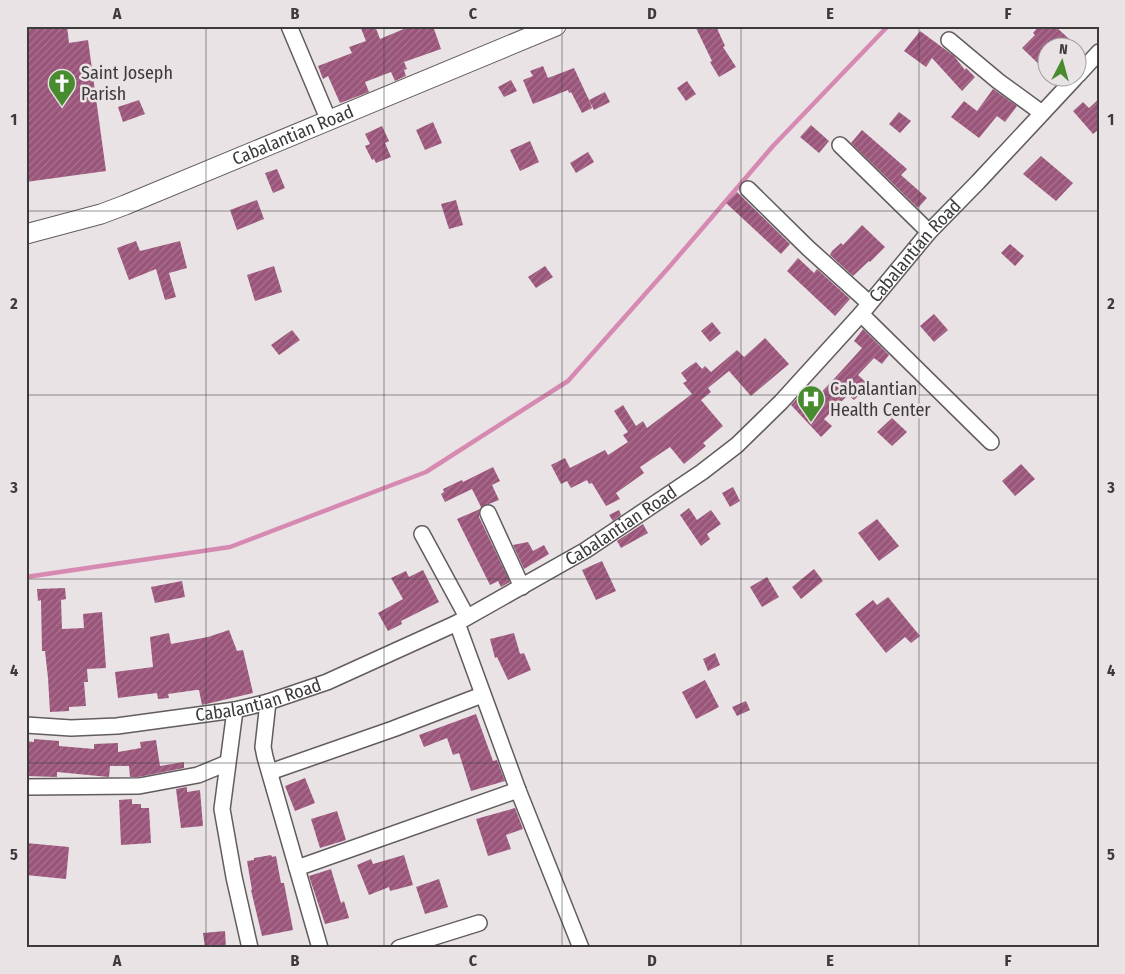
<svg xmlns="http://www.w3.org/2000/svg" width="1125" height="974" font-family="'Fira Sans Condensed',sans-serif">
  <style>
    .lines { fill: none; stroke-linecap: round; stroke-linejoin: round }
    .stream { stroke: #d68ab1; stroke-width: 4.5 }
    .building { fill: url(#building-hatch) }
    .minor-casing { stroke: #625c5f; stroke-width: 18 }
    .tertiary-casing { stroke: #625c5f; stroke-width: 21 }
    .minor { stroke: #fff; stroke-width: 15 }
    .tertiary { stroke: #fff; stroke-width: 19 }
    .grid { fill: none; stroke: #3c3a3b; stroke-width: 1; stroke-opacity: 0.55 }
    .labels { text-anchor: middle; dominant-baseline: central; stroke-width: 5; stroke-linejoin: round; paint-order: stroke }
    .poi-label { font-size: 18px; fill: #3c3a3b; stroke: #e9e3e5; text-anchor: start }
    .street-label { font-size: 18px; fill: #3c3a3b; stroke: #e9e3e5 }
    .neatline { fill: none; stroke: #3c3a3b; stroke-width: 2 }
    .grid-label { font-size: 16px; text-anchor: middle; font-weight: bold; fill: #3c3a3b }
  </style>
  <defs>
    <pattern id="building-hatch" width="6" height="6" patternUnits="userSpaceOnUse" patternTransform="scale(1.25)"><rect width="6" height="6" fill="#9b547a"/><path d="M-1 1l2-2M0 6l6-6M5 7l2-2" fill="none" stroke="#a77690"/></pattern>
  </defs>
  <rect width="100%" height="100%" fill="#e9e3e5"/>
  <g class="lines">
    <polyline class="stream" points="26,577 230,547 426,472 568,381 670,266 773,146 888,26"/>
  </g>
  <g class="building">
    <polygon points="32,26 67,26 69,43 88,40 106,171 26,182 26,27"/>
    <polygon points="360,26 375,26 380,39 411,26 433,26 441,49 404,62 407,69 404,70 406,76 395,81 391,72 365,82 369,92 340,103 328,76 323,79 318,66 352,53 349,47 366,41"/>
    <polygon points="695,26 716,26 725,46 723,47 736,67 719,77 710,62 712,61"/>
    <polygon points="1039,26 1055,26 1079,48 1048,48 1048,73 1022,48 1035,35 1033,33"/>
    <polygon points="920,31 954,56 965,70 966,68 975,77 962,91 932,58 926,67 904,51"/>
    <polygon points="543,66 548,78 574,68 589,100 605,92 610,102 594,110 589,100 592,108 582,113 571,92 569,93 568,90 533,104 523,80 533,76 530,71"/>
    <polygon points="511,80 517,91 504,97 498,87"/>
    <polygon points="687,81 696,94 686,101 677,88"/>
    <polygon points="993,89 1017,106 1005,122 997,116 979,138 951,117 964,101 977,111"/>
    <polygon points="1099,99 1099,129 1093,134 1073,111 1083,102 1089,108"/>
    <polygon points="139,100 145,114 123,122 118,107"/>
    <polygon points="899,112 911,121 900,133 889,124"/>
    <polygon points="433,122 442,143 425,150 416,130"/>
    <polygon points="811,125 829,141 819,153 800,137"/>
    <polygon points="382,126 389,141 385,143 391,157 376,163 374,159 372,160 365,146 370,144 365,134"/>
    <polygon points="862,130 907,169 901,175 927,198 918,208 851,143"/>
    <polygon points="530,141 539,162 520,171 510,150"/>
    <polygon points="588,152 594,162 576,173 570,163"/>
    <polygon points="1041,156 1073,183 1056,201 1023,174"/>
    <polygon points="277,169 285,188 273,193 265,173"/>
    <polygon points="737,192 790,244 781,254 726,203"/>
    <polygon points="257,200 264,219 237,230 230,210"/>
    <polygon points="456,200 463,225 449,229 441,204"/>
    <polygon points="862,225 885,247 870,262 869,261 853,276 830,255 832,251 841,243 843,245"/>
    <polygon points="136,241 140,251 180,241 187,268 169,273 176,297 165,300 156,269 129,280 117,248"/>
    <polygon points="1010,244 1024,256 1015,266 1001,253"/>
    <polygon points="798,258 814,273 817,269 850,299 835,316 787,271"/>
    <polygon points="274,266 282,292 255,301 247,275"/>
    <polygon points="545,266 553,277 536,288 528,277"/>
    <polygon points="934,314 948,330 934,342 920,326"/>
    <polygon points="712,322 721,333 710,342 701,331"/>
    <polygon points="863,329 889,355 882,364 874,358 858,375 869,385 854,400 848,395 824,419 832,426 821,437 791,405 800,395 809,405 833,380 862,348 854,341"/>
    <polygon points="292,330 300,340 279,355 271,345"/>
    <polygon points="765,338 789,364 751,396 729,371 708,388 711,392 701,400 723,426 703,443 706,446 684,464 670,447 640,467 644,473 616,493 620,499 606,506 592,483 589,484 587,480 571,488 567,481 561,484 551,465 565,458 570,468 605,450 608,455 628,442 623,435 628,432 614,411 623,405 636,426 643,421 647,428 692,394 683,383 687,381 681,373 690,366 696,362 702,369 705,366 711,372 737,350 744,357"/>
    <polygon points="892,418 907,432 892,446 877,432"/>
    <polygon points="1021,464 1035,479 1015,496 1002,481"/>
    <polygon points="493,467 500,481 492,485 499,500 481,507 472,489 445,502 441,494 444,492 443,489 462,480 463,482"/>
    <polygon points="733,487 740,501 730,507 722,493"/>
    <polygon points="689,508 697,520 711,510 721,524 707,534 710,539 701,546 680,515"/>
    <polygon points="480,509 479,517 510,582 501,587 498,581 490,585 457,519"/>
    <polygon points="619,510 621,515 613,521 609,515"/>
    <polygon points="877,519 899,546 879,561 858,533"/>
    <polygon points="643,524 648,533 621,548 617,541"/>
    <polygon points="528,542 533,551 544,545 549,554 524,569 513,545"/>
    <polygon points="602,561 616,591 596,600 582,570"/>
    <polygon points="814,569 823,581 801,599 792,587"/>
    <polygon points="423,570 439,602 401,621 402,624 388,631 378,613 403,599 391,578 406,571 409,577"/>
    <polygon points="767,577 779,597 762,607 750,587"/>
    <polygon points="182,581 185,597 155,603 151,587"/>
    <polygon points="65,588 66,599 61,600 62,629 84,628 83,614 102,612 106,668 87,669 88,682 84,682 86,706 69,707 69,711 50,712 48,678 45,651 42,651 41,600 38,601 37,589"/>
    <polygon points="888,597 920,636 911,643 905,637 886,653 855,614 873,600 877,605"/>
    <polygon points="229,630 237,651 243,650 253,693 202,705 199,690 196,690 168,694 169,698 158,699 157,693 118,698 115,672 153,667 150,637 169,633 171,644 208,637"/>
    <polygon points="514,633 520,654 524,653 531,670 508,680 497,657 495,658 490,639"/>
    <polygon points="715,653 720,665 708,671 703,659"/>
    <polygon points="705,680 719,707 696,719 682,692"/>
    <polygon points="746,701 750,710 737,716 732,707"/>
    <polygon points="476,714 493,761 497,760 505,781 471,791 459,753 453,755 447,738 424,747 419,735"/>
    <polygon points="34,739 59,741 59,746 94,749 94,744 118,743 118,752 141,748 140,742 156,740 160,766 184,762 184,768 138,777 130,777 129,766 110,766 109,777 57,772 57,777 26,776 26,741 34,742"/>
    <polygon points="305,778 315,803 295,811 285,786"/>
    <polygon points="187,787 187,792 200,790 203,826 181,828 176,789"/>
    <polygon points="132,799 132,804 141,804 141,808 149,808 151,843 121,845 119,800"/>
    <polygon points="515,808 523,829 506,835 511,849 488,856 476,819"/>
    <polygon points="337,811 346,840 320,848 311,819"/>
    <polygon points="26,843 69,847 66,879 26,875"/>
    <polygon points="271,855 272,857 276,856 281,883 284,883 293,930 262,936 251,890 252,890 247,861 254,860 254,858"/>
    <polygon points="404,855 413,885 390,891 389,887 369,895 357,865 371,859 373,864"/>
    <polygon points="331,869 341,903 344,901 349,918 325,924 309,876"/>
    <polygon points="439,879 448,907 425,914 416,887"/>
    <polygon points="225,931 226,948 205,948 203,933"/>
  </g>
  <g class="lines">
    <g class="minor-casing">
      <g id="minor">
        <polyline points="289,26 329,121"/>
        <polyline points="949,40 998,81 1042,113"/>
        <polyline points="1078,75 1099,52"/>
        <polyline points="840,145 929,232"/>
        <polyline points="748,189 808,248 869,303"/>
        <polyline points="861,314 991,442"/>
        <polyline points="488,513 522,587"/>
        <polyline points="422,534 467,617"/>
        <polyline points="457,623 518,790 581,948"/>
        <polyline points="268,702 263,747 265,757 320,948"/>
        <polyline points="235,710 222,809 234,877 250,948"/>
        <path id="s1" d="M26 725 71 728 117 726 235 710 268 702 327 682 457 623 586 550 702 472 737 445 781 402 861 314 929 232 978 182 1075 78"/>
        <polyline points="270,772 393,729 482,695"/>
        <polyline points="26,787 139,786 198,775 227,763"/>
        <polyline points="297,868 518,790"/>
        <polyline points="399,948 479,923"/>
      </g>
    </g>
    <g class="tertiary-casing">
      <g id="tertiary">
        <path id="s2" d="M26 234 101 214 125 205 556 26"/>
      </g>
    </g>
    <use href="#minor" class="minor"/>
    <use href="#tertiary" class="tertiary"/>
  </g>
  <path class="grid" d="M206 26V948M384 26V948M562 26V948M741 26V948M919 26V948M26 211H1099M26 395H1099M26 579H1099M26 763H1099"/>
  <defs>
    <g id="church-pin" transform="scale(1.4375)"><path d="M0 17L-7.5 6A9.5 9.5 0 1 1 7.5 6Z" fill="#498c2f" stroke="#e9e3e5"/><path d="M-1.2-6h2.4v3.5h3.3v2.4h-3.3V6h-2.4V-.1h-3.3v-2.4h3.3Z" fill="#fff"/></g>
    <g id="hospital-pin" transform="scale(1.4375)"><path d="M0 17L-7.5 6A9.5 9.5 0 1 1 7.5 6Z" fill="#498c2f" stroke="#e9e3e5"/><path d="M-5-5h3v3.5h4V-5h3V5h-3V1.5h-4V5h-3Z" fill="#fff"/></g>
  </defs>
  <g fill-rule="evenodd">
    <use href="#church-pin" x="62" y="83"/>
    <use href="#hospital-pin" x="811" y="399"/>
  </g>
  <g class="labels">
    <g class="poi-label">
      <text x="81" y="73">Saint Joseph<tspan x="81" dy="21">Parish</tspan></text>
      <text x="830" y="389">Cabalantian<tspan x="830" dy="21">Health Center</tspan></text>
    </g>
    <g class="street-label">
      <text stroke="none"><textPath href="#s2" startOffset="285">Cabalantian Road</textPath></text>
      <text stroke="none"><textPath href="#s1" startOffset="1045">Cabalantian Road</textPath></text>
      <text stroke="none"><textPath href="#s1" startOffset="640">Cabalantian Road</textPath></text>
      <text stroke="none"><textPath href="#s1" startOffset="235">Cabalantian Road</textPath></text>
    </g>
  </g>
  <rect width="1125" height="974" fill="none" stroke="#e9e3e5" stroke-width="55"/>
  <g transform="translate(1062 62) rotate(6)"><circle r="24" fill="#e9e3e5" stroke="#a49fa1"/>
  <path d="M0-4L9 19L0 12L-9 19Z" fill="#498c2f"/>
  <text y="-8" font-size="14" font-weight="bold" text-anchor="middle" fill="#3c3a3b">N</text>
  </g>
  <rect x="28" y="28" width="1070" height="918" class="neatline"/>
  <g class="grid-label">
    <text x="117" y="19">A</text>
    <text x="295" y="19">B</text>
    <text x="473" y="19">C</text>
    <text x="652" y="19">D</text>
    <text x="830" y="19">E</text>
    <text x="1008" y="19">F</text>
    <text x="14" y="125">1</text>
    <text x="1111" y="125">1</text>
    <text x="14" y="309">2</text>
    <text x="1111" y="309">2</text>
    <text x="14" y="493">3</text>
    <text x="1111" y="493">3</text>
    <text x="14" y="676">4</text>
    <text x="1111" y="676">4</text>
    <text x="14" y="860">5</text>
    <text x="1111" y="860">5</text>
    <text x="117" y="966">A</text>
    <text x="295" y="966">B</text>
    <text x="473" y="966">C</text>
    <text x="652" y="966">D</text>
    <text x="830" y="966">E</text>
    <text x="1008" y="966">F</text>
  </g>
</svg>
